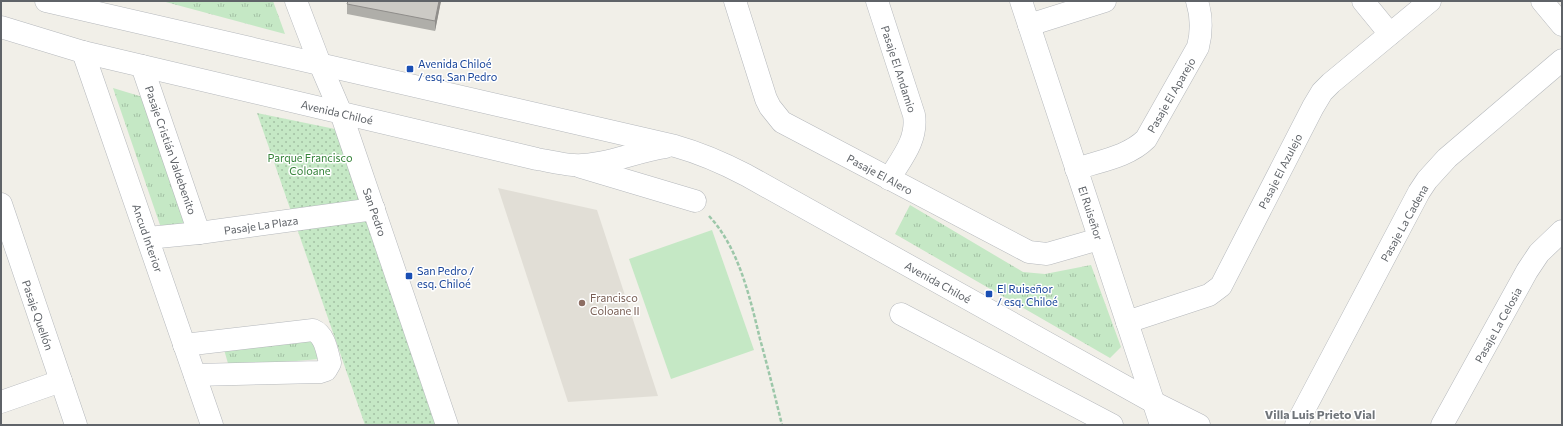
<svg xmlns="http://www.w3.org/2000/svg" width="1563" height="426" font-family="Commissioner,sans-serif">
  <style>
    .education { fill: #e1ded6 }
    .grass { fill: url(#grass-tufts) }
    .park { fill: url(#park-dots) }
    .pitch { fill: #c5e8c5 }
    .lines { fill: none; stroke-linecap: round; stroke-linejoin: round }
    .minor-casing { stroke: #b5b8bc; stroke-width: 23 }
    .path { stroke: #9cc7a9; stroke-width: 2.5; stroke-dasharray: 4 2; stroke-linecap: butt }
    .minor { stroke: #fff; stroke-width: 22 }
    .wall { fill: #afaea9 }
    .shaded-wall { fill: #8f8d8a }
    .building { fill: #cccac5; stroke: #8f8d8a }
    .transit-dot { fill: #1a4fb4; stroke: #fff; stroke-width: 1.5 }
    .education-dot { fill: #8d6e63; stroke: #fff; stroke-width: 1.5 }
    .labels { text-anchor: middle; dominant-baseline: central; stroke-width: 3; stroke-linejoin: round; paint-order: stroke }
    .transit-label { font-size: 11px; fill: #164399; stroke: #fff; text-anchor: start }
    .street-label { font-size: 11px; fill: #5f6368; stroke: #fff }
    .park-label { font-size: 11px; fill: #348238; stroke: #fff }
    .education-label { font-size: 11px; fill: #785e54; stroke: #fff; text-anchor: start }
    .neighbourhood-label { font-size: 12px; font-weight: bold; fill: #70757a; stroke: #fff }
  </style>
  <defs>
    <pattern id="grass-tufts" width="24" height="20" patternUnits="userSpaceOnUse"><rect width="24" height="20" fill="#c5e8c5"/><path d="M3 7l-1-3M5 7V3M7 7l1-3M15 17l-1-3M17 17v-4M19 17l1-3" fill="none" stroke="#a3c0a4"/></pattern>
    <pattern id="park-dots" width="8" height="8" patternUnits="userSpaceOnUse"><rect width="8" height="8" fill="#c5e8c5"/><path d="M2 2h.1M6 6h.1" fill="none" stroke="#a3c0a4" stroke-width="1.8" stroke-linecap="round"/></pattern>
  </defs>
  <rect width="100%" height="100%" fill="#f1efe8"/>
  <polygon class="education" points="498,188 597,210 658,396 568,402"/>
  <g class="grass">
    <polygon points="162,1 273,1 285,34"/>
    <polygon points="113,88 146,98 186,225 160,225"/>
    <polygon points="910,205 1023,272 1045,274 1091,265 1121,347 1110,358 895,234"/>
    <polygon points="312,337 319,359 229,367 223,346"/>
  </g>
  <polygon class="park" points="257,113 335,129 436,425 365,425"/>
  <polygon class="pitch" points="712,230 754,350 671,379 629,259"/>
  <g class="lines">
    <g class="minor-casing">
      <g id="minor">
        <path d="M46 1 675 146C700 153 723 163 746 175L1153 402 1199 425"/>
        <polyline points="296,1 320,64 341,113 447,425"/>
        <polyline points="735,1 766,99 770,107 782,122 1029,252 1047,254 1099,239"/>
        <path d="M877 1 914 115C918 140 901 159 889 179"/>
        <polyline points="1021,1 1161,425"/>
        <polyline points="1363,1 1390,34"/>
        <polyline points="1542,1 1562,25"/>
        <polyline points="1029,25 1105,1"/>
        <path d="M1 27 83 52 537 159C549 161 561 164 573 165 603 167 636 151 665 147"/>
        <polyline points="83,52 212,425"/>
        <polyline points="142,66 199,233"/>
        <polyline points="581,167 695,201"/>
        <path d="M1076 169C1099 161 1128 157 1146 139L1198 47C1202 31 1202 17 1197 1"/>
        <polyline points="1,204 76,425"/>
        <polyline points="148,238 199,233 374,209"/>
        <polyline points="901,314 1112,425"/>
        <polyline points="1127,322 1209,295 1221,286 1313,107 1322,92 1331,83 1430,1"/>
        <path d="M184 345 313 330C325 335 327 351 330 363L326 370 320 372 195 375"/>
        <polyline points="1,402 61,381"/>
        <polyline points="1296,425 1419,192 1427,180 1447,158 1562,60"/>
        <polyline points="1442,425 1527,271 1539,253 1562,231"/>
      </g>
    </g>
    <path class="path" d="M709 216C739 248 750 298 760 339 768 368 775 396 782 425"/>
    <use href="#minor" class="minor"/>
  </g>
  <polygon class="wall" points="441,1 435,31 347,14 347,4"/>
  <polygon class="shaded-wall" points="439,1 441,1 435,31 435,21"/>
  <polygon class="building" points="348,1 439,1 435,21 347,4"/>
  <g class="transit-dot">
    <rect x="406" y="65" width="8" height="8" rx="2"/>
    <rect x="405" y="272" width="8" height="8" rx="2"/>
    <rect x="985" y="290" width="8" height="8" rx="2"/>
  </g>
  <circle class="education-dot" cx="582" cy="303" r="4"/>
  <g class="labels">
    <g class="transit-label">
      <text x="418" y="63">Avenida Chiloé<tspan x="418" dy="13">/ esq. San Pedro</tspan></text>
      <text x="417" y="270">San Pedro /<tspan x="417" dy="13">esq. Chiloé</tspan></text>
      <text x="997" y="288">El Ruiseñor<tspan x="997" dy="13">/ esq. Chiloé</tspan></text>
    </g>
    <g class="street-label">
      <text transform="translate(899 69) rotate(72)">Pasaje El Andamio</text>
      <text transform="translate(1171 95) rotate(-60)">Pasaje El Aparejo</text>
      <text transform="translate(337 112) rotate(13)">Avenida Chiloé</text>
      <text transform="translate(171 150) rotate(71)">Pasaje Cristián Valdebenito</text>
      <text transform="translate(1280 171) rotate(-63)">Pasaje El Azulejo</text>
      <text transform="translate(880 174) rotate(28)">Pasaje El Alero</text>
      <text transform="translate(375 212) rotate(71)">San Pedro</text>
      <text transform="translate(1091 213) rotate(72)">El Ruiseñor</text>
      <text transform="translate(1404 223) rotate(-61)">Pasaje La Cadena</text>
      <text transform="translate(261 225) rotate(-8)">Pasaje La Plaza</text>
      <text transform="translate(148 238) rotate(71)">Ancud Interior</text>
      <text transform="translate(938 282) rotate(29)">Avenida Chiloé</text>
      <text transform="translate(38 315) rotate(71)">Pasaje Quellón</text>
      <text transform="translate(1498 325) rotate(-61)">Pasaje La Celosia</text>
    </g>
    <g class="park-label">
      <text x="310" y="157">Parque Francisco<tspan x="310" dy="13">Coloane</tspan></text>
    </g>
    <g class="education-label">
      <text x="590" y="297">Francisco<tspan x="590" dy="13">Coloane II</tspan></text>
    </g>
    <g class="neighbourhood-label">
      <text x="1320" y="414">Villa Luis Prieto Vial</text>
    </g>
  </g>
  <rect width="1563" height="426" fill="none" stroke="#5f6368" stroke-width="4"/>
</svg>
